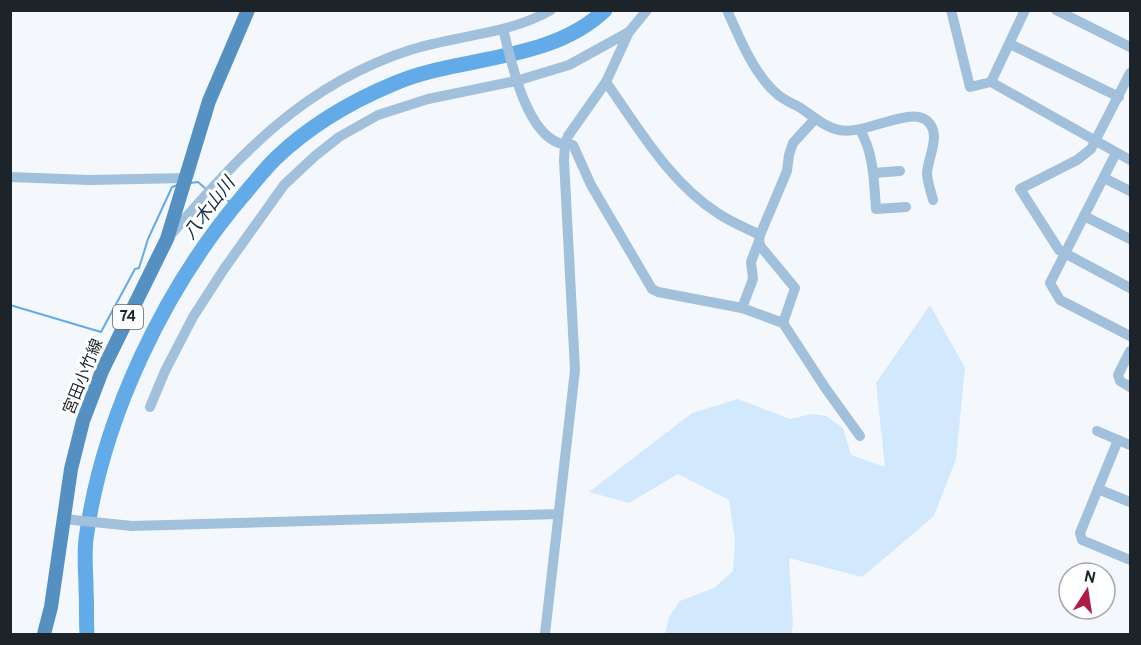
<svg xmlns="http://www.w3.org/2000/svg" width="1141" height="645" font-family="Overpass,'Noto Sans JP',sans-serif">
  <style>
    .green { fill: #d2e8fc }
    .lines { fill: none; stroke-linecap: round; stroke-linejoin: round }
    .stream { stroke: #62abe8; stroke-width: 2 }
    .river { stroke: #62abe8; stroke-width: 15 }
    .minor { stroke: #a1c0dc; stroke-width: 10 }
    .major { stroke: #5490c2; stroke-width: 14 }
    .labels { text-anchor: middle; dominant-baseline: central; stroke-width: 6; stroke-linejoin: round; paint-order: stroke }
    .shield { fill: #fff; stroke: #606569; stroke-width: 1.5 }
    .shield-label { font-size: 15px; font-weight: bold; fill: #1c2329 }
    .street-label { font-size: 16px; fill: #1c2329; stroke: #fff }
    .water-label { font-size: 18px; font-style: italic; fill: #0d2d45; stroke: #fff }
  </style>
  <rect width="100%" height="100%" fill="#f4f8fc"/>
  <polygon class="green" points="930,305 965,368 956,459 934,516 862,577 789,558 793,624 791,634 665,634 669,617 680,601 714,588 733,571 735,541 729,500 678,474 629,503 589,492 692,413 738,399 790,419 811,414 826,416 843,428 851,455 885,467 876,383"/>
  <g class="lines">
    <g class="stream">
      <polyline points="190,183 198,182 206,189"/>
      <polyline points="212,194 236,204"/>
      <polyline points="10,305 101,332 135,269 139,268 148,239 172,187 178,185"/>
    </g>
    <path class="river" d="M87 634C86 619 87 604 86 589 86 573 84 556 86 539 102 419 164 289 242 197 253 184 263 171 275 159 309 126 350 102 393 84 460 55 550 63 605 10"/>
    <g class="minor">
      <path d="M727 10C739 37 754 74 776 93 783 100 792 103 799 107 812 115 824 127 839 130 866 136 915 102 930 124 940 137 928 158 927 173 927 181 931 191 933 200"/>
      <polyline points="951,10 970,87 991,82 1130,160"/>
      <polyline points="1056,10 1130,47"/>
      <path d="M503 29C511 60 525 131 559 143 564 144 569 144 573 145L591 185 652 289 658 292 742 308 783 323 826 389 860 436"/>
      <polyline points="1010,44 1119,97"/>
      <polyline points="1130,73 1091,149 1077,160 1020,189 1059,250 1130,288"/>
      <path d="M606 82C639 129 670 183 719 214 731 222 746 228 760 235"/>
      <polyline points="991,82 1025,10"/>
      <path d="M860 130C874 153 874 183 876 209L906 207"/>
      <polyline points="1116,153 1050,283 1060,300 1130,336"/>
      <polyline points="873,173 900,171"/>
      <polyline points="10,177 89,180 187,178"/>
      <polyline points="1104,178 1130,191"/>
      <polyline points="1084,216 1130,239"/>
      <path d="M168 238C240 155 302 85 410 50 456 35 508 35 551 10"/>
      <polyline points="742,308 753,279 751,262 759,241"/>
      <polyline points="783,323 795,288 761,247 759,241 760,235 787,171 789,155 793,143 815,119"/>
      <polyline points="1130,351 1118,375 1120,381 1130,387"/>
      <polyline points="150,407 165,371 193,317 224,269 284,185 315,156 339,137 378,115 428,99 516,81 569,65 629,32"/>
      <polyline points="1097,431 1130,445"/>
      <polyline points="1118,440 1080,533 1082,540 1130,560"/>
      <polyline points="1098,489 1130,502"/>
      <polyline points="64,519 132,526 558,514"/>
      <polyline points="545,634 575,370 564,160 565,144 568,136 606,82 629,32 647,10"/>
    </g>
    <polyline class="major" points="44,634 51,607 71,469 83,421 102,371 167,239 209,101 248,10"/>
  </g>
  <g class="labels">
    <rect class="shield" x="113" y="305" width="30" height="24" rx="4.5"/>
    <g class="shield-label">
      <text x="128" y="317">74</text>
    </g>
    <g class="street-label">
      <text transform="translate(84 377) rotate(-68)">宮田小竹線</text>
    </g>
    <g class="water-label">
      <text transform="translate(210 209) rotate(-53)">八木山川</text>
    </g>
  </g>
  <rect width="1141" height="645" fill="none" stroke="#1c2329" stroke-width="24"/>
  <g transform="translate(1087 591) rotate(12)"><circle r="28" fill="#ffffff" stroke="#a4a7a9" stroke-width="1.5"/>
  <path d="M0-4.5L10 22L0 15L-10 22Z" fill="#af1b43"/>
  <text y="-9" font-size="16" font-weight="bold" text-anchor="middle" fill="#1c2329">N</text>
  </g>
</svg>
